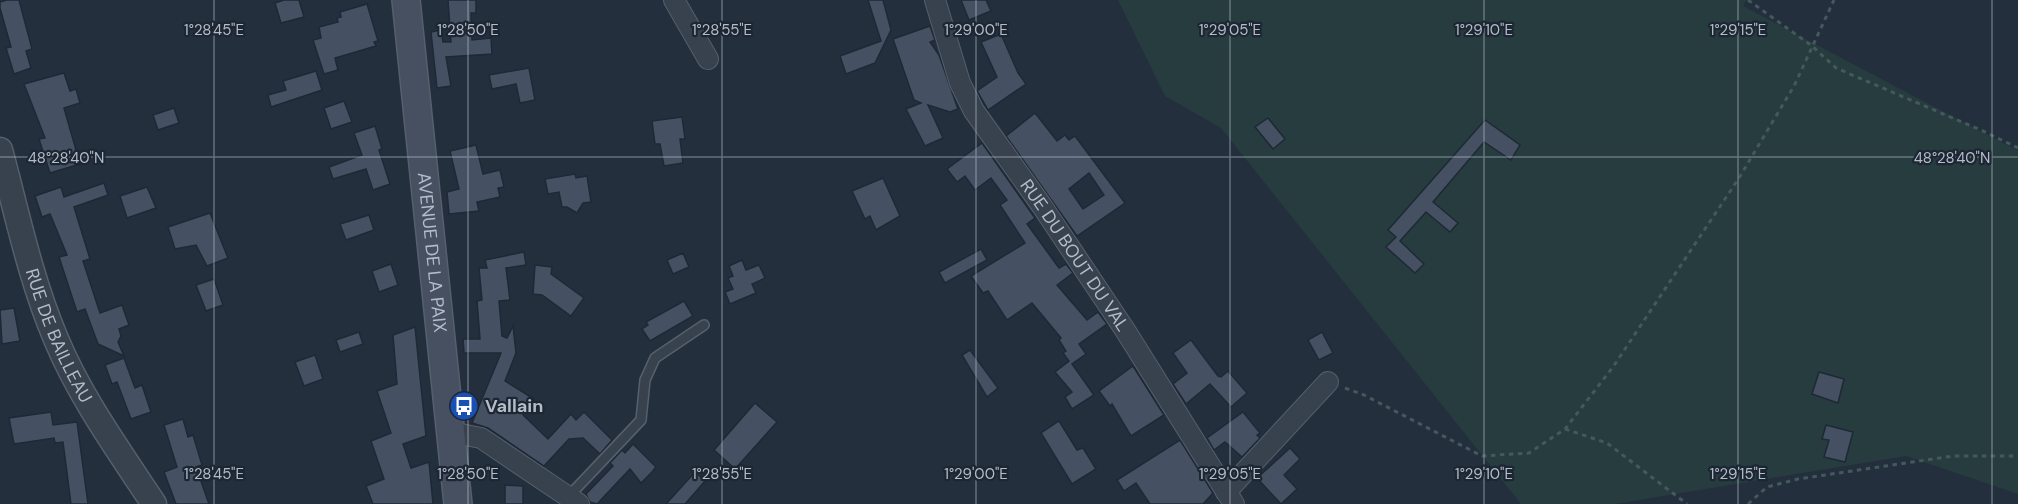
<svg xmlns="http://www.w3.org/2000/svg" width="2018" height="504" font-family="'DM Sans',sans-serif">
  <style>
    .green { fill: #263c3f }
    .building { fill: #455162; stroke: #1f2835; stroke-width: 1.5; fill-rule: evenodd }
    .lines { fill: none; stroke-linecap: round; stroke-linejoin: round }
    .service-casing { stroke: #565f6c; stroke-width: 12 }
    .minor-casing { stroke: #565f6c; stroke-width: 22 }
    .tertiary-casing { stroke: #565f6c; stroke-width: 27 }
    .secondary-casing { stroke: #565f6c; stroke-width: 30 }
    .path { stroke: #44595c; stroke-width: 3; stroke-dasharray: 4.5 4.5; stroke-linecap: butt }
    .service { stroke: #38414e; stroke-width: 9 }
    .minor { stroke: #38414e; stroke-width: 20 }
    .tertiary { stroke: #38414e; stroke-width: 24 }
    .secondary { stroke: #465061; stroke-width: 27 }
    .ticks { fill: none; stroke: #b4bcc9; stroke-width: 1.5; stroke-opacity: 0.45 }
    .labels { text-anchor: middle; dominant-baseline: central; stroke-width: 4.5; stroke-linejoin: round; paint-order: stroke }
    .street-label { font-size: 18px; fill: #b4bcc9; stroke: #1d2633 }
    .poi-label { font-size: 18px; font-weight: bold; fill: #b4bcc9; stroke: #1d2633; text-anchor: start }
    .ticks-label { font-size: 15px; text-anchor: middle; fill: #b4bcc9; stroke: #1d2633; stroke-width: 4.5; stroke-linejoin: round; paint-order: stroke }
  </style>
  <rect width="100%" height="100%" fill="#242f3e"/>
  <polygon class="green" points="1118,0 1746,0 1743,6 2018,151 2018,494 1906,456 1615,504 1521,504 1221,128 1165,96"/>
  <g class="building">
    <polygon points="7,0 19,0 32,49 26,51 31,68 14,74 6,48 11,47 0,8 0,2"/>
    <polygon points="284,0 299,0 304,17 281,23 275,3"/>
    <polygon points="448,0 476,0 476,13 471,13 472,40 491,38 492,54 446,57 451,86 437,88 431,32 441,30 443,42 451,42"/>
    <polygon points="868,0 883,0 891,30 875,63 846,74 840,56 881,41"/>
    <polygon points="961,0 986,0 991,11 969,20"/>
    <polygon points="367,4 378,41 374,42 376,46 335,58 338,70 324,74 313,40 321,38 319,27 338,22 337,18 341,17 340,12"/>
    <polygon points="930,26 935,40 930,42 939,55 958,109 950,112 928,105 943,138 925,146 906,109 921,103 914,100 893,39"/>
    <polygon points="1001,34 1018,73 1026,84 988,110 977,91 997,77 981,42"/>
    <polygon points="529,68 535,100 520,103 516,84 492,89 489,75"/>
    <polygon points="316,71 322,90 271,107 268,95 286,90 283,81"/>
    <polygon points="64,73 70,91 76,89 80,103 64,108 80,164 50,173 39,139 45,138 24,84"/>
    <polygon points="344,101 352,122 331,129 324,108"/>
    <polygon points="174,108 179,123 158,130 153,115"/>
    <path d="M1035 113 1057 141 1065 135 1069 140 1075 136 1125 203 1077 236 1006 136ZM1089 173 1104 195 1083 209 1069 189Z"/>
    <polygon points="682,117 685,139 680,139 683,163 664,166 660,144 655,144 652,121"/>
    <polygon points="1268,118 1285,139 1273,149 1255,127"/>
    <polygon points="1485,120 1520,145 1511,160 1484,142 1433,202 1458,223 1450,232 1426,212 1400,241 1424,264 1415,273 1386,247 1396,237 1388,230"/>
    <polygon points="375,126 382,149 379,150 390,184 373,190 366,169 333,179 329,167 362,155 354,133"/>
    <polygon points="982,143 1035,218 1027,224 1059,268 1066,264 1073,273 1057,285 1087,320 1098,312 1107,324 1079,344 1086,354 1072,364 1094,395 1072,409 1065,397 1072,392 1055,372 1069,361 1063,353 1066,351 1059,340 1061,338 1032,303 1007,320 988,291 983,293 971,276 1025,243 1000,205 1007,200 991,178 975,190 965,176 957,182 947,169"/>
    <polygon points="476,145 483,174 500,170 504,187 498,188 500,197 477,202 479,211 449,214 447,192 459,189 450,151"/>
    <polygon points="575,174 576,178 587,176 591,202 583,203 577,213 567,207 562,207 559,192 548,194 545,179"/>
    <polygon points="883,178 900,216 876,230 870,216 865,219 852,191"/>
    <polygon points="104,183 108,195 74,207 90,259 83,261 100,313 122,305 129,325 119,329 121,336 118,342 124,356 98,344 85,309 77,312 59,257 67,255 50,214 42,217 35,196 61,187 64,197"/>
    <polygon points="147,187 156,208 127,218 120,196"/>
    <polygon points="210,213 228,258 207,266 196,245 175,249 168,227"/>
    <polygon points="369,215 374,230 346,240 340,224"/>
    <polygon points="981,249 987,260 945,283 939,272"/>
    <polygon points="524,252 526,265 506,268 510,300 499,301 502,336 507,338 513,326 516,353 505,381 534,399 523,415 548,439 571,414 576,420 584,412 612,440 600,454 583,438 569,439 544,466 488,428 472,423 501,353 464,353 463,339 480,339 477,301 482,300 479,268 487,268 485,260"/>
    <polygon points="683,253 689,267 673,274 667,260"/>
    <polygon points="742,260 746,270 759,265 765,278 752,284 756,293 730,304 725,292 733,289 728,278 733,276 729,266"/>
    <polygon points="391,264 398,285 379,292 372,271"/>
    <polygon points="535,265 552,267 551,274 584,298 571,316 542,295 533,294"/>
    <polygon points="214,279 223,305 206,311 196,285"/>
    <polygon points="684,301 693,316 650,341 642,329 648,325 646,322"/>
    <polygon points="14,308 20,341 2,344 0,310"/>
    <polygon points="415,327 426,436 403,444 411,468 429,462 433,504 373,504 366,486 384,479 371,441 391,433 377,391 397,384 393,335"/>
    <polygon points="359,332 363,344 340,352 336,340"/>
    <polygon points="1322,332 1333,353 1319,360 1308,340"/>
    <polygon points="1191,340 1218,376 1221,377 1228,371 1247,393 1231,407 1210,384 1186,404 1173,384 1187,373 1173,353"/>
    <polygon points="970,350 998,388 987,397 962,355"/>
    <polygon points="315,355 323,379 304,386 295,362"/>
    <polygon points="124,358 135,388 142,385 151,412 131,419 117,382 112,384 105,365"/>
    <polygon points="1133,366 1164,415 1131,436 1112,404 1110,406 1099,391"/>
    <polygon points="1819,372 1844,379 1838,403 1812,394"/>
    <polygon points="755,403 777,422 735,469 714,450"/>
    <polygon points="51,412 53,425 77,422 88,504 71,504 63,442 55,443 54,438 14,444 9,418"/>
    <polygon points="1243,412 1260,433 1257,435 1260,438 1242,457 1225,442 1214,450 1207,438"/>
    <polygon points="183,419 188,437 193,435 202,465 196,467 209,504 176,504 164,472 177,467 164,425"/>
    <polygon points="1059,421 1077,450 1083,448 1096,469 1072,484 1041,433"/>
    <polygon points="1826,425 1853,432 1845,462 1824,457 1829,440 1822,439"/>
    <polygon points="1180,440 1213,493 1203,504 1150,504 1136,483 1124,491 1117,480"/>
    <polygon points="633,444 656,467 652,472 641,483 630,469 597,504 590,502 586,494 613,466 610,463 622,450 625,453"/>
    <polygon points="1290,448 1300,459 1284,475 1297,489 1281,504 1257,478"/>
    <polygon points="695,472 705,481 685,504 666,504"/>
    <polygon points="505,485 523,486 523,504 505,504"/>
  </g>
  <g class="lines">
    <g class="service-casing">
      <polyline id="service" points="568,497 641,420 645,380 655,358 704,325"/>
    </g>
    <g class="minor-casing">
      <g id="minor">
        <polyline points="674,0 708,59"/>
        <path id="s1" d="M935 0 960 83 974 111 1042 206 1125 330 1234 504"/>
        <polyline points="450,432 481,438 579,504"/>
        <polyline points="1226,492 1328,382"/>
      </g>
    </g>
    <g class="tertiary-casing">
      <g id="tertiary">
        <path id="s2" d="M0 150C17 213 30 278 56 339 80 397 119 451 154 504"/>
      </g>
    </g>
    <g class="secondary-casing">
      <g id="secondary">
        <path id="s3" d="M406 0 458 504"/>
      </g>
    </g>
    <g class="path">
      <polyline points="1748,0 1812,46 1836,68 1983,131 2018,148"/>
      <polyline points="1345,388 1364,395 1482,456 1529,453 1565,429 1613,367 1739,178 1794,86 1834,0"/>
      <polyline points="1565,429 1607,443 1687,504"/>
      <polyline points="1748,504 1767,487 1798,479 1953,456 2018,456"/>
    </g>
    <use href="#service" class="service"/>
    <use href="#minor" class="minor"/>
    <use href="#tertiary" class="tertiary"/>
    <use href="#secondary" class="secondary"/>
  </g>
  <path class="ticks" d="M214 0V504M468 0V504M722 0V504M976 0V504M1230 0V504M1484 0V504M1738 0V504M1992 0V504M0 157H2018"/>
  <defs>
    <g id="bus-disc" transform="scale(1.5)"><circle r="9.5" fill="#1a4fb4" stroke="#1d2633"/><path d="M-5-6H5V4H4V6H2V4H-2V6H-4V4H-5ZM-3.5-4V0h7V-4ZM-3.5 1.2v1.5H-2V1.2ZM2 1.2v1.5H3.5V1.2Z" fill="#fff"/></g>
  </defs>
  <g fill-rule="evenodd">
    <use href="#bus-disc" x="464" y="406"/>
  </g>
  <g class="labels">
    <g class="street-label">
      <text stroke="none"><textPath href="#s3" startOffset="254">AVENUE DE LA PAIX</textPath></text>
      <text stroke="none"><textPath href="#s1" startOffset="294">RUE DU BOUT DU VAL</textPath></text>
      <text stroke="none"><textPath href="#s2" startOffset="195">RUE DE BAILLEAU</textPath></text>
    </g>
    <g class="poi-label">
      <text x="485" y="406">Vallain</text>
    </g>
  </g>
  <g class="ticks-label">
    <text x="214" y="35">1°28'45"E</text>
    <text x="468" y="35">1°28'50"E</text>
    <text x="722" y="35">1°28'55"E</text>
    <text x="976" y="35">1°29'00"E</text>
    <text x="1230" y="35">1°29'05"E</text>
    <text x="1484" y="35">1°29'10"E</text>
    <text x="1738" y="35">1°29'15"E</text>
    <text x="66" y="163">48°28'40"N</text>
    <text x="1952" y="163">48°28'40"N</text>
    <text x="214" y="479">1°28'45"E</text>
    <text x="468" y="479">1°28'50"E</text>
    <text x="722" y="479">1°28'55"E</text>
    <text x="976" y="479">1°29'00"E</text>
    <text x="1230" y="479">1°29'05"E</text>
    <text x="1484" y="479">1°29'10"E</text>
    <text x="1738" y="479">1°29'15"E</text>
  </g>
</svg>
